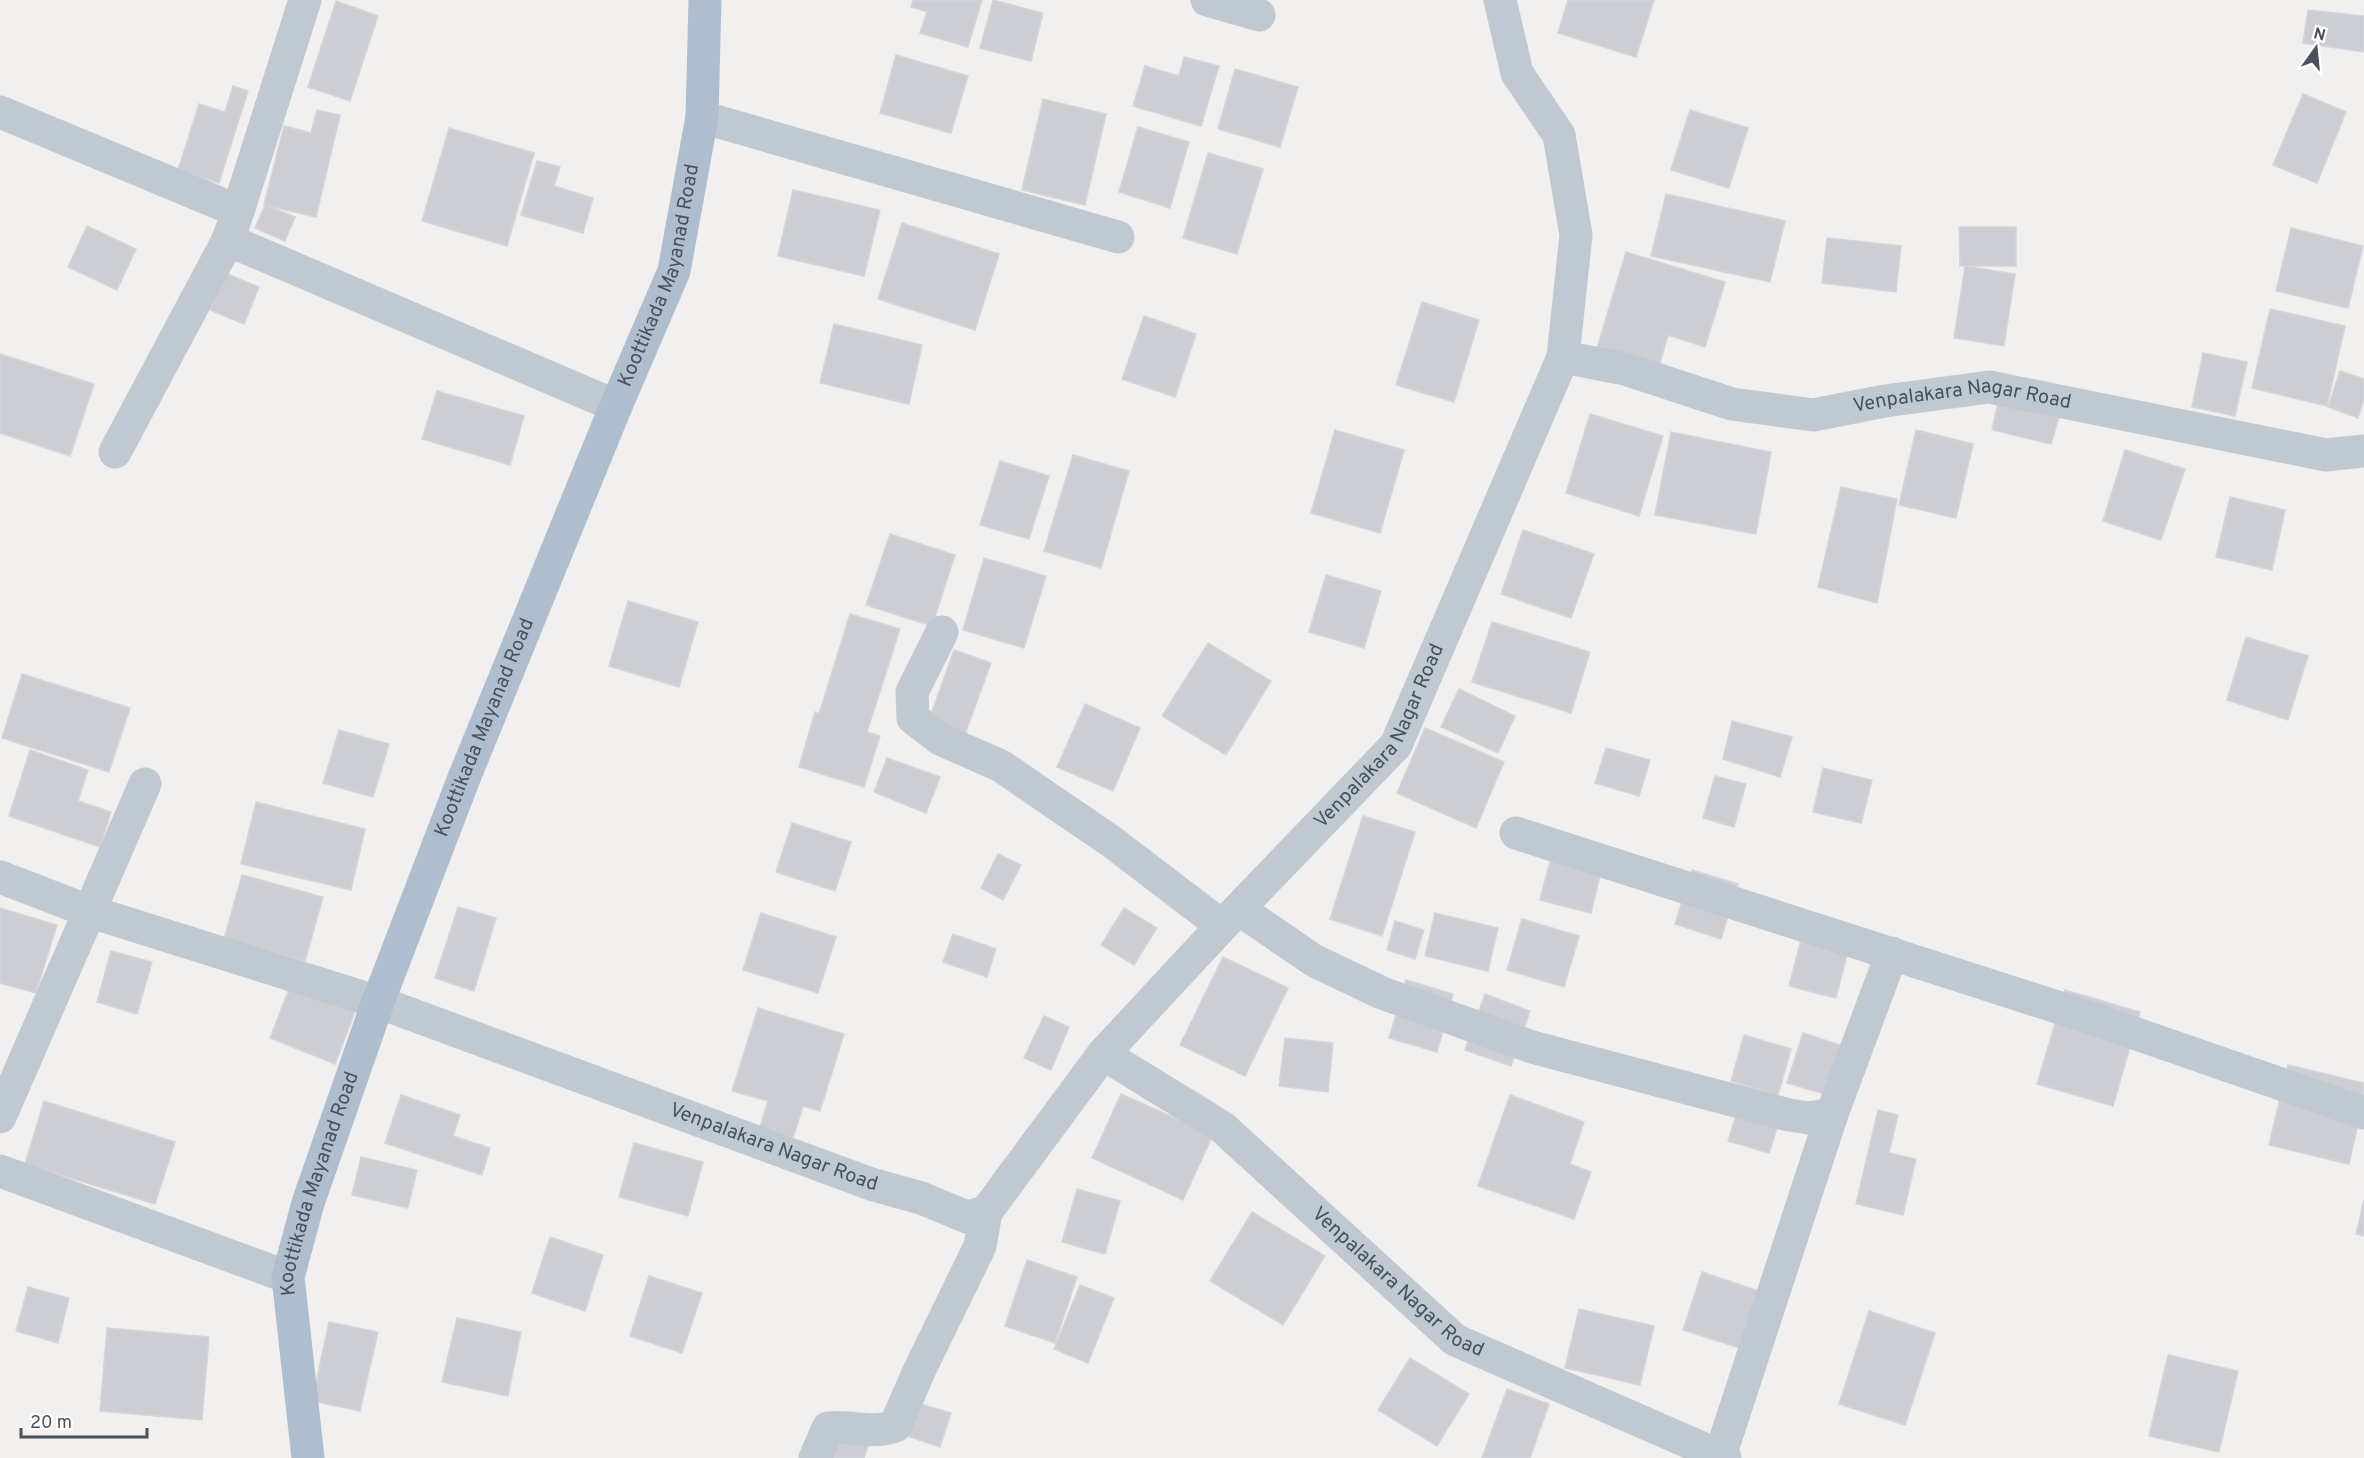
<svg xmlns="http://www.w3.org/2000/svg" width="2364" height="1458" font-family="Overpass,sans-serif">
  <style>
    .building { fill: #ccced4; stroke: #d3d5db; stroke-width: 1.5 }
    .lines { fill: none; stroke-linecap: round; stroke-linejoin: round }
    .minor { stroke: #c0c9d1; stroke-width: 33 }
    .major { stroke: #afbece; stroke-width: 33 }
    .labels { text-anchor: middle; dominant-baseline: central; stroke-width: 5; stroke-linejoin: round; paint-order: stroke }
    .street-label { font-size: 20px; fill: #47525d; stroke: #fff }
  </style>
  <rect width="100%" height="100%" fill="#f2efef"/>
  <g class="building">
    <polygon points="913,0 982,0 968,47 920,33 927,12 911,7"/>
    <polygon points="993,0 1043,13 1031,61 980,48"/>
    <polygon points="1568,0 1654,0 1636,57 1558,33"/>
    <polygon points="336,1 378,16 350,101 308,87"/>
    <polygon points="2308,10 2364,16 2364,52 2303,43"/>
    <polygon points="896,55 968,76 951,133 880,113"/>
    <polygon points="1184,57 1219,66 1201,126 1133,106 1145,66 1179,76"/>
    <polygon points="1235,69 1298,87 1280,147 1218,129"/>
    <polygon points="233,86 248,91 219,183 178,170 199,104 225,112"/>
    <polygon points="2303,94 2346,112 2317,183 2273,165"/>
    <polygon points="1043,99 1106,114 1085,205 1022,190"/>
    <polygon points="317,110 340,115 316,217 264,205 284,126 311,133"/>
    <polygon points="1690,110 1748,128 1729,188 1671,170"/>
    <polygon points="1138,127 1189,142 1170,208 1119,192"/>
    <polygon points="449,128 534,153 507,246 422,221"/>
    <polygon points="1208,153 1263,169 1237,254 1183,238"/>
    <polygon points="537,161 560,167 554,186 593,198 583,233 521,215"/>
    <polygon points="793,190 880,210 864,276 778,256"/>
    <polygon points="1666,194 1785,221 1770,282 1651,256"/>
    <polygon points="265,205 295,217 285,241 255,228"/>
    <polygon points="902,223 999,254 975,330 878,299"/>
    <polygon points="87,226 136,249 117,290 68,267"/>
    <polygon points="1959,227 2016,227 2016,266 1960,266"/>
    <polygon points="2291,228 2363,246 2348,308 2276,291"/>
    <polygon points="1827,238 1901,246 1896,292 1822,283"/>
    <polygon points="1626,252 1725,282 1705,347 1668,335 1659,367 1597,348"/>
    <polygon points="1965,266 2015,274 2004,346 1954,338"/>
    <polygon points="225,273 259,287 244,324 210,310"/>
    <polygon points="1422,302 1479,320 1454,402 1396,385"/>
    <polygon points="2270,309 2345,326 2327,406 2252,388"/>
    <polygon points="1144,316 1196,334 1175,397 1122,379"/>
    <polygon points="834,324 922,345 909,404 820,383"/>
    <polygon points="2203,353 2247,362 2235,416 2192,407"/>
    <polygon points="0,354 94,384 70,456 0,433"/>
    <polygon points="2340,371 2364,379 2364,399 2358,418 2328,407"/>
    <polygon points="437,391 524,416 510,465 422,439"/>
    <polygon points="1999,398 2060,414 2051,444 1992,430"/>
    <polygon points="1590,414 1663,436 1639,516 1566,493"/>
    <polygon points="1335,430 1404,450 1380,533 1311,513"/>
    <polygon points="1916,430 1973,444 1956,518 1899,505"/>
    <polygon points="1671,432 1771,452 1756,534 1655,515"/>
    <polygon points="2125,450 2185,469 2161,540 2103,521"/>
    <polygon points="1073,455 1129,471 1101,568 1044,551"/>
    <polygon points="1000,461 1049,476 1029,539 980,525"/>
    <polygon points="1841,487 1897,499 1877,603 1818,587"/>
    <polygon points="2230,497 2285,510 2272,570 2216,557"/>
    <polygon points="1523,530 1594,554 1571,618 1501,594"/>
    <polygon points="890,534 955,555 932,626 866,605"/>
    <polygon points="984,558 1046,576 1024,648 963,630"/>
    <polygon points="1326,575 1381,591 1364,648 1309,632"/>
    <polygon points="628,601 698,622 679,687 609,666"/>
    <polygon points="850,614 900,629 867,732 880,736 864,787 799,767 815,712 819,714"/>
    <polygon points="1492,622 1590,652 1571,713 1472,682"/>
    <polygon points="2246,637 2308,656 2288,720 2227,700"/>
    <polygon points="1208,643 1271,681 1226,755 1162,716"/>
    <polygon points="954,650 991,663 964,737 928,723"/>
    <polygon points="22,674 130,708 109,772 2,738"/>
    <polygon points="1459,689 1515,716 1498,753 1441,727"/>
    <polygon points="1085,704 1140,728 1113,791 1057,767"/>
    <polygon points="1732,721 1792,737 1780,777 1723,759"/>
    <polygon points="1425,728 1504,762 1476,828 1397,793"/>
    <polygon points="339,730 389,744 373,797 323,783"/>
    <polygon points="1606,748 1650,760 1639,796 1595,783"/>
    <polygon points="30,750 88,770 78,801 111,812 100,847 9,816"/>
    <polygon points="887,758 940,777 926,813 874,792"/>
    <polygon points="1823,768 1872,780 1861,823 1813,812"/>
    <polygon points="1715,776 1746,784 1734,827 1703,818"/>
    <polygon points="256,802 365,829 351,890 241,864"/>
    <polygon points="1363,816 1415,832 1382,936 1330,919"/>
    <polygon points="792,823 851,842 835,891 776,872"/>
    <polygon points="1554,846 1604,859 1591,913 1540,900"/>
    <polygon points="998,854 1021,865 1003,900 981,888"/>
    <polygon points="1692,870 1738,884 1721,939 1675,924"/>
    <polygon points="242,875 323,897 305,961 224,939"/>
    <polygon points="458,907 496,918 474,991 435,978"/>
    <polygon points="0,908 57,925 36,993 0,983"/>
    <polygon points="1124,908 1157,928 1134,965 1101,945"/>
    <polygon points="761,913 836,937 818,993 743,970"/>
    <polygon points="1435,913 1498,928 1488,971 1425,956"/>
    <polygon points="1522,919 1579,936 1564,987 1507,970"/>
    <polygon points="1395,921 1424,930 1415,959 1387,950"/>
    <polygon points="953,934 996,949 987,977 943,962"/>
    <polygon points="1801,940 1848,951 1836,998 1789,986"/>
    <polygon points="111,951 152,962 137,1014 97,1002"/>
    <polygon points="1223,957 1288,988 1245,1076 1180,1045"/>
    <polygon points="1406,980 1453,994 1437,1052 1389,1038"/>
    <polygon points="291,984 356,1009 335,1064 270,1038"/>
    <polygon points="2065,990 2140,1012 2113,1106 2037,1084"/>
    <polygon points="1485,994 1530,1011 1511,1066 1465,1050"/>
    <polygon points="758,1008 844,1034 820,1111 803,1106 793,1138 760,1127 768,1101 732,1091"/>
    <polygon points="1044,1016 1069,1027 1051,1070 1024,1058"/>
    <polygon points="1803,1033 1843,1046 1828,1095 1787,1083"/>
    <polygon points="1744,1035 1791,1049 1778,1095 1731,1081"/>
    <polygon points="1285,1038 1333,1043 1328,1092 1279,1086"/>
    <polygon points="2288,1065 2364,1083 2364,1097 2349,1164 2269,1145"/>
    <polygon points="1121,1094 1213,1135 1183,1200 1092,1158"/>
    <polygon points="401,1095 460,1115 453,1136 490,1148 482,1175 385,1143"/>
    <polygon points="1510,1095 1584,1122 1570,1164 1591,1172 1574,1219 1478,1186"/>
    <polygon points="44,1101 175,1142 155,1204 25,1164"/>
    <polygon points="1740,1103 1781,1115 1769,1153 1728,1141"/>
    <polygon points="1878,1110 1898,1115 1889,1153 1916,1159 1903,1215 1856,1204"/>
    <polygon points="634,1143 703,1162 688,1216 619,1197"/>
    <polygon points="361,1157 417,1170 408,1208 352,1195"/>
    <polygon points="1077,1189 1120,1201 1105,1254 1062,1242"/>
    <polygon points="2364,1200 2364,1236 2356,1234"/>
    <polygon points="1252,1212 1325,1256 1283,1325 1210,1281"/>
    <polygon points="550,1237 603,1255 585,1311 532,1293"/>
    <polygon points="1027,1260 1077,1277 1055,1343 1005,1326"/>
    <polygon points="1702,1272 1765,1293 1746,1350 1683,1330"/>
    <polygon points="649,1276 702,1293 682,1353 630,1336"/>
    <polygon points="1080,1285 1114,1298 1088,1363 1054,1349"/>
    <polygon points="28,1287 69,1298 58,1343 16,1331"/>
    <polygon points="1579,1309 1654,1326 1640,1385 1565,1368"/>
    <polygon points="1869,1311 1935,1333 1905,1425 1839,1404"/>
    <polygon points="457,1318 521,1332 508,1396 442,1382"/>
    <polygon points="329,1322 378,1332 360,1411 312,1401"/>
    <polygon points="107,1328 209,1337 202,1420 100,1411"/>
    <polygon points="2168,1355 2238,1371 2219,1452 2149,1436"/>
    <polygon points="1410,1358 1469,1394 1437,1446 1378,1410"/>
    <polygon points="1507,1389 1549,1404 1530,1458 1482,1458"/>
    <polygon points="918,1403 951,1413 940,1447 907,1436"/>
    <polygon points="826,1432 868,1445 864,1458 819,1458"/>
  </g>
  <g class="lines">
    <g class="minor">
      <polyline points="1207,0 1259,15"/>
      <path id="s1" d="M1500 0 1517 73 1559 135 1576 235 1563 357 1625 369 1732 404 1813 415 1885 401 1989 387 2326 455 2364 451"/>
      <polyline points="0,112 238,211 228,240 616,406"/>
      <polyline points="702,117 1118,237"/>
      <polyline points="238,211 305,0"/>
      <polyline points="115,452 228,240"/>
      <polyline points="942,632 912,692 913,718 940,739 1001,766 1112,842 1222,926"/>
      <polyline points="1516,833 2082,1015 2364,1113"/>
      <path id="s2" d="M0 877 91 912 378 1002 871 1184 921 1198 967 1217 986 1212 1103 1054 1222 926 1396 745 1563 357"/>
      <polyline points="1239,909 1313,960 1382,993 1532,1047 1789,1115 1809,1118 1832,1114 1892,953"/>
      <path id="s3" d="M1103 1054 1222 1127 1455 1340 1725 1458"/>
      <polyline points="0,1117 145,784"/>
      <polyline points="0,1171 288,1277"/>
      <polyline points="1720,1456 1832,1114"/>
      <path d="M815 1458 828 1428C851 1425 873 1435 895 1426L920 1369 980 1246 986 1212"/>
    </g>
    <path class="major" id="s4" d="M308 1458 288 1277 308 1203 378 1002 464 778 616 406 674 271 702 117 705 0"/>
  </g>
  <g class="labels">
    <g class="street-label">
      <text stroke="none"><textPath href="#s4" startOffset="1252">Koottikada Mayanad Road</textPath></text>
      <text stroke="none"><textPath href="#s1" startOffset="783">Venpalakara Nagar Road</textPath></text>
      <text stroke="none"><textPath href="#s4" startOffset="766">Koottikada Mayanad Road</textPath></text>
      <text stroke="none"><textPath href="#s2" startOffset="1666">Venpalakara Nagar Road</textPath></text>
      <text stroke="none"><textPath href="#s2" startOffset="820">Venpalakara Nagar Road</textPath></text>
      <text stroke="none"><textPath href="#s4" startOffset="280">Koottikada Mayanad Road</textPath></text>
      <text stroke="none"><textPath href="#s3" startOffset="375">Venpalakara Nagar Road</textPath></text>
    </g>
  </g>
  <g transform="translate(2316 48) rotate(15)" stroke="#ffffff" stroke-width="4.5" paint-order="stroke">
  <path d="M0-4.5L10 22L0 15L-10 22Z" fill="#47525d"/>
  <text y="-9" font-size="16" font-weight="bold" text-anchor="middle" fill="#47525d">N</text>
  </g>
  <path d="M21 1428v9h126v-9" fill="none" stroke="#47525d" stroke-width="3"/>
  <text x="30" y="1428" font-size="18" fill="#47525d" stroke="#ffffff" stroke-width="4.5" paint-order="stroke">20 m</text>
</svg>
